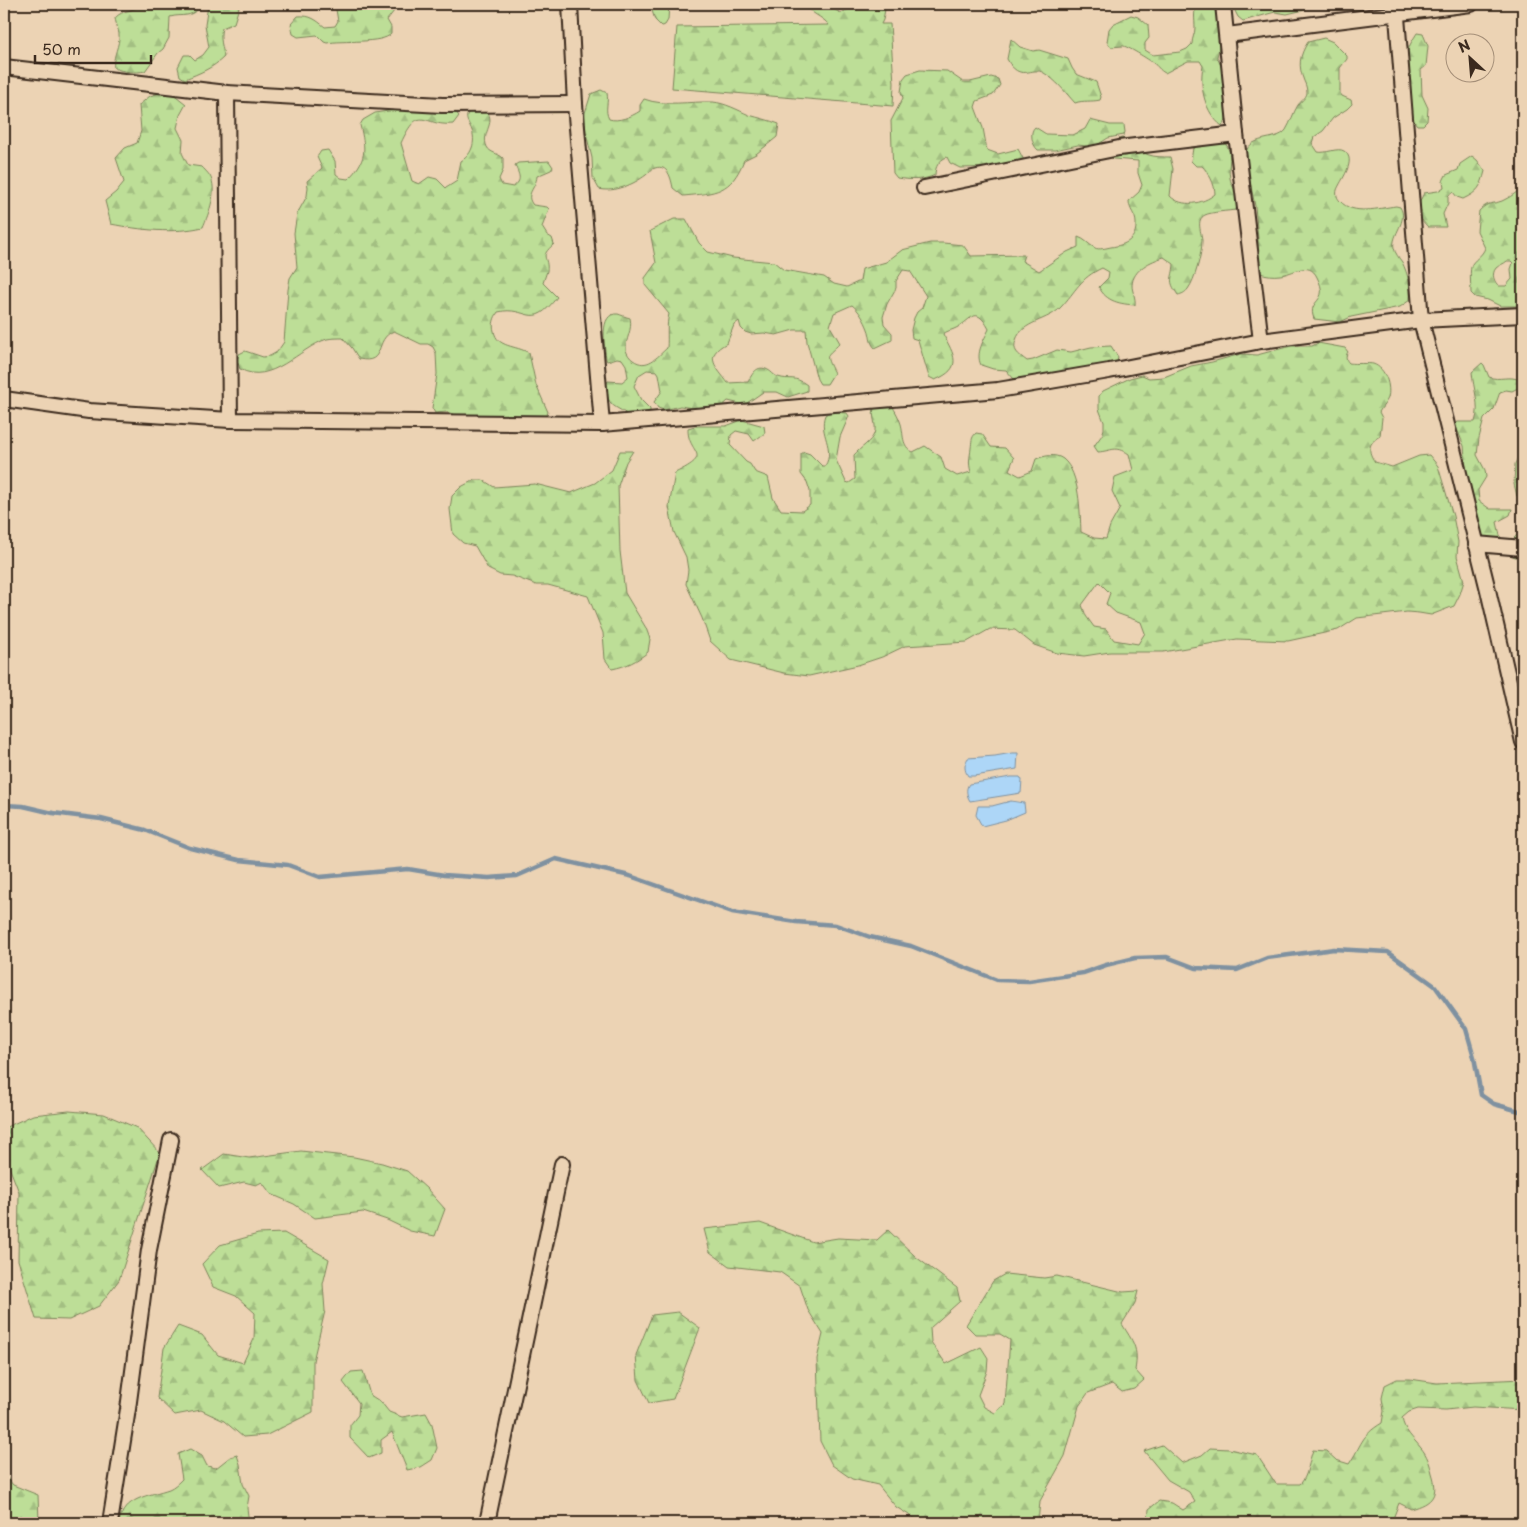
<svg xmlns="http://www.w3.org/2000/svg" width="1527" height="1527" font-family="'Playpen Sans',sans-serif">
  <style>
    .forest { fill: url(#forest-firs); stroke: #7c845a; fill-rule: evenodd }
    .water { fill: #add6f7; stroke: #7f91a0 }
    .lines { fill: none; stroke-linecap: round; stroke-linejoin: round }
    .stream { stroke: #7f91a0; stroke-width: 4.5 }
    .street-casing { stroke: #3b2a1e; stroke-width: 18 }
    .street { stroke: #ecd3b4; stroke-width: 14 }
  </style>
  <defs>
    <pattern id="forest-firs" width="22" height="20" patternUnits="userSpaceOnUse" patternTransform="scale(1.25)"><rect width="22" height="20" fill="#bdde97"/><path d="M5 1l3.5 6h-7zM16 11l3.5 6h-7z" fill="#a3bf82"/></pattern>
  </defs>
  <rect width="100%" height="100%" fill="#ecd3b4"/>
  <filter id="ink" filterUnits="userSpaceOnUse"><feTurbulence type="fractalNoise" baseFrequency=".02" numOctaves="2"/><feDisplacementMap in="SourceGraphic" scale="10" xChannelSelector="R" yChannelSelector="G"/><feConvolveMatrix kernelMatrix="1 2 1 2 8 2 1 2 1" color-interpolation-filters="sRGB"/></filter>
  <g filter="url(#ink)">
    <g class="forest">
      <path d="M142 4H233L239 7 234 23 222 28C219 39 223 47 224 57 213 68 200 73 185 79L180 76 178 67 184 55H190L195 60 203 55 209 47 205 25 208 5 205 4C199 8 194 14 187 15 181 16 177 15 170 17L169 38 163 49 158 53 145 71C136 73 123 72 114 68 112 59 118 49 119 39 120 32 116 25 115 18 123 9 134 12 142 4Z"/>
      <path d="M335 4H391L394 11 387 20 391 27V34C382 44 342 40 327 43L324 42 317 35 298 37 293 34 291 24 298 16C311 15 316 20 325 27L335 26 338 21Z"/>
      <polygon points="650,4 669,4 668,20 665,25 661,26 655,20"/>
      <path d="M805 4H827L829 7 841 13 859 4H886L883 20 881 24H890L894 83 893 106 672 88 677 27 829 25C822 16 810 14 805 4Z"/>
      <path d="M1197 4H1216L1219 12 1216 26 1221 38 1217 57 1225 75 1227 94 1226 120 1222 126C1205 113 1199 87 1203 66L1200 61H1188L1165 73C1159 70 1158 66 1153 63 1150 60 1125 45 1123 46 1119 46 1115 47 1111 47L1107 42 1109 29 1113 24 1131 15 1138 17 1148 25 1149 38 1145 43V50L1153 55 1180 52 1187 49 1192 44C1192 38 1195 34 1195 28 1195 19 1193 13 1197 4Z"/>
      <polygon points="1238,4 1308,4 1304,10 1287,14 1275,12 1243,21 1238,17 1235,11"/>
      <path d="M1417 33 1423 34 1428 46 1426 66 1421 70 1422 95 1428 108 1427 121 1423 125H1417C1406 114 1405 66 1408 51 1409 45 1414 38 1417 33Z"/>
      <path d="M1324 38 1333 42 1347 56V59L1340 68V93L1342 96 1351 100 1352 104 1347 109 1333 118 1323 131 1314 137 1312 143 1318 152C1325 154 1338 147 1344 151 1358 160 1340 181 1337 190 1336 194 1337 198 1340 201 1353 216 1379 208 1396 206L1400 207C1409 221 1391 234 1394 248 1395 253 1399 258 1402 262 1408 274 1411 287 1410 300L1400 307 1351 317 1340 322 1314 319C1306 298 1331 304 1317 277 1309 260 1293 274 1280 275 1273 276 1266 275 1260 273L1258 267V239L1255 206 1245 158C1246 133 1277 143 1286 130 1291 122 1293 113 1298 105 1301 101 1306 98 1307 93 1307 89 1306 85 1304 81 1298 66 1299 56 1308 42Z"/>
      <path d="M1011 39 1020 47 1033 51 1039 50 1068 59 1072 68 1076 74 1096 82 1101 97 1100 100C1092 102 1083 100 1075 103 1066 93 1056 80 1044 73 1032 65 1020 84 1007 59Z"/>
      <path d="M920 70 947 71 963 82H970L991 77 998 79 1000 85 993 95 977 101 975 107 983 128 987 150 998 154 1018 149 1025 162 1000 167 960 168 950 163 947 157C939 160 935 167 935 175 923 181 909 180 897 178L893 173 891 121 903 98 901 92 903 79 907 74Z"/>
      <path d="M601 90 607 93C609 102 604 110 609 119 618 122 631 117 640 111V105L644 99C665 107 690 101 713 102 725 103 738 110 749 115 759 118 769 120 779 124L777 137 756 154 744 160C731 193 716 193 683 196L673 188C671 178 668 164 655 168 651 169 650 172 646 175 634 184 615 193 599 189L593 178 592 158 586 133 585 120V113L591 94Z"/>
      <path d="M163 92 176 96 186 104 180 115 177 128 183 140 182 153 188 165 202 167C204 169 208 173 210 176 218 190 209 213 203 227 173 234 141 230 111 224L105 201 116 192 124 182 116 158 125 148 137 143 141 131 139 105 150 96Z"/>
      <path d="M484 108C499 122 480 132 487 147 490 153 498 153 503 158V170L499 179 502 185 513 187C523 180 519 175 515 165L518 163 549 161 553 167 551 170 537 176C536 189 524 194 533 205L547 207 549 209 542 227 547 235 552 238 554 244C538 258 549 256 547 271 546 275 544 279 543 283L557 297C531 332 528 305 498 312 494 318 492 324 494 331 497 348 516 345 529 353L536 385 548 412 546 417 458 416 447 412 435 413 432 408 437 374 436 353 433 347 428 344H421L394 331C373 339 387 365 359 359L352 348 343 338C338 338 332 338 327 339 299 348 271 386 240 369L237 360 239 354 245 351 263 357 270 356 277 352 284 342 288 290 290 278 297 267 294 233 297 214 307 196 308 187 307 181 322 168 317 157 321 151 328 150 335 161 336 174 341 178 348 179C367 160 366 150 360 125L363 120 375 113 395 110H454L459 116 453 124C423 127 420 102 401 143L412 181 419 184 429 177 437 179 446 188 457 181 461 161C473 154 477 139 470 126 468 122 466 120 467 115 468 113 470 110 472 109Z"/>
      <path d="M1090 120 1110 125H1124L1125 132 1124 135 1108 138 1094 147 1078 145 1055 150H1038C1032 145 1029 132 1035 127L1046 134 1073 135 1085 129Z"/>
      <path d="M1121 138C1137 138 1136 152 1149 155 1155 157 1163 157 1170 157L1173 169 1170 196C1182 208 1203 204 1215 194 1215 184 1209 173 1202 166H1196L1191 161 1193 148 1205 143H1225C1234 154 1227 165 1230 178 1231 185 1236 191 1239 197L1236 210C1229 211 1211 212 1205 215 1195 220 1202 233 1202 241 1202 253 1195 280 1188 289 1185 293 1182 294 1178 295 1167 279 1173 280 1174 264L1164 257C1151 261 1133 269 1132 285 1132 292 1136 297 1135 305 1121 304 1106 302 1099 287L1108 278 1109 272 1102 268C1080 278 1076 291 1061 307 1049 321 1022 321 1016 340 1012 351 1018 354 1027 361L1033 360 1057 350 1071 352 1091 347 1111 346 1118 357 1117 363 1086 371 1014 379 1006 370 993 369 981 365C975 353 984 340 989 329 975 303 971 322 954 329 949 331 947 331 943 334 954 355 964 368 935 380L929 377 918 340 912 338 911 330 914 318 917 312 922 308 926 296 910 271 903 270 896 281V288L887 304 883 317 884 324 892 333V340L875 348C869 342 871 336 868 329 865 321 859 310 852 305L834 313 830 326 840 343C827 357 823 352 834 373L827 384H820L817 379 807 342 806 330H794L776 335 764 333 751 334 745 332 741 328 739 321 734 325 727 343C702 356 717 368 728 383L748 382C752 374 757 364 768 370 771 371 774 376 778 377 790 381 794 375 807 385V391L788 397 777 392H763L747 403 741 404 728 401 721 407 705 410 680 406 664 410 658 408 654 402 662 391 659 374 657 371 647 370 639 375 634 386 641 400 650 409V415L632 418C615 404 609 410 605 386L608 381 622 382 628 377 626 365 622 359 617 358 607 361 606 359C605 348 598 312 618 314 621 315 626 317 630 318 633 330 625 339 626 350 627 354 630 358 633 360 647 370 657 357 667 348 668 336 666 325 669 314L645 285V278L656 263 650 231 674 219H686L699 243 708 252 733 258 774 262 784 270 824 277 834 284 847 287 860 281 862 269 886 262 902 250 930 243H943L963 245 971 256 1024 255 1022 261 1039 271 1067 252 1078 247V237C1085 239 1089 245 1095 248 1099 250 1106 248 1111 247 1125 245 1137 240 1136 223 1136 215 1129 210 1129 201L1139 192 1142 185 1138 173V161L1113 159 1108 154 1115 142Z"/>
      <path d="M1472 156 1477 160 1485 171C1481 187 1478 192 1463 199L1457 197 1453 192 1448 196V203L1443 214 1446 227H1428L1419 217 1418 205 1424 193 1438 191 1444 187 1443 181 1446 175 1458 170 1460 164Z"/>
      <path d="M1523 186V304L1521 306H1500L1488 300 1475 297 1471 293C1471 286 1469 269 1472 264 1476 258 1482 256 1485 248L1477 231 1479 211C1489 201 1491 205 1502 201 1510 197 1517 193 1523 186ZM1507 261H1511L1513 263 1511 269 1512 279 1506 286H1499C1494 282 1491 274 1496 268 1499 265 1504 264 1507 261Z"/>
      <path d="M1318 343 1345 348 1348 352C1345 356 1346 360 1349 363 1354 364 1370 363 1373 364 1386 368 1391 387 1388 398 1386 403 1382 407 1379 412L1382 418 1380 436C1368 443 1367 451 1375 462L1392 467 1419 456 1429 455 1438 466 1453 516 1458 542 1457 556 1464 581 1460 594 1454 606 1431 615 1419 613 1407 612 1357 618 1338 630 1288 641 1237 639 1163 652H1110L1084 656 1057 653 1034 645 1015 630 990 629 967 642 905 646 882 657 858 665 809 676 784 673 731 660 710 641 702 618 686 584 688 570 686 557 674 532 669 507 675 473C716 453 687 455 688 428L695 426H726L742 420 764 426 765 433 754 441 749 434 736 431 731 435 730 445 746 462 750 464 755 472 768 477 773 498 781 510 802 511 810 505V491L807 482 801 474V454L804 452 810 454 822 466H825C836 448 818 433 825 415 831 410 840 413 847 413L849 416 840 437 836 460 846 482 849 483 855 479 854 455C860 448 871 442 874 434 878 424 870 417 875 406L892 405C895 411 899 417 901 424 904 434 901 446 913 452L925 446 941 457 945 469 957 476 971 472C968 461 970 459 971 448 972 441 971 438 976 433L982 434 991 447 1005 448 1014 458 1009 470 1020 476 1032 471 1036 459C1044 456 1055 453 1063 459 1080 473 1080 512 1081 532L1094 538 1106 539 1110 526 1120 508 1112 491 1115 477 1133 470 1129 454C1116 445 1112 451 1098 452L1094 446 1102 435 1104 429V422L1099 409V396L1103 391 1130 378 1142 375 1149 378 1164 377 1191 366 1212 362 1241 354 1257 355 1291 346H1312ZM1099 582 1110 593 1106 604 1116 613 1141 622 1145 633 1138 644 1114 640 1106 629 1094 627 1086 616 1082 605Z"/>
      <path d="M1482 363 1484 365 1489 377C1499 381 1509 375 1520 380V387L1512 391 1506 390 1500 392 1494 409 1484 419 1479 438 1477 455 1485 470 1486 477 1478 490 1479 501 1490 509H1512L1510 515 1497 522 1501 540 1507 542 1513 539 1523 529V557C1514 559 1512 554 1503 553 1496 552 1492 555 1486 553L1467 479 1464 446 1455 424 1458 422H1475C1481 405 1473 389 1472 372Z"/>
      <polygon points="1523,446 1523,499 1517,496 1514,484 1515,464"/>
      <path d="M620 451H633L626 462 618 486 620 551 625 593 646 628 650 639 648 652C637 661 627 666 612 669L605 659 603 633 588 596 548 585H536L512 576 500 575 488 569 475 546 463 543 453 534 450 509 452 496 461 487 474 480H483L494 487 535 484 571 493 595 483 612 470Z"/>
      <polygon points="69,1111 104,1114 137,1128 160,1153 119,1280 99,1306 69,1320 36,1319 18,1260 19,1192 6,1159 4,1157 4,1128 33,1115"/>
      <polygon points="301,1151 354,1157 382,1163 407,1171 427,1189 445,1209 435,1236 410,1231 387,1220 363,1212 315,1218 294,1204 271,1194 262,1182 256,1185 244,1182 219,1188 202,1170 224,1154 249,1158"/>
      <path d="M760 1223 813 1242 838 1238 877 1240 888 1230 916 1257 957 1288 960 1301 930 1328 931 1342 946 1364 981 1347 988 1358 987 1371 978 1395 984 1407 995 1413 1005 1404 1010 1340 1000 1334H975L966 1325 993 1281 1005 1274 1044 1278 1057 1276 1123 1292 1138 1291 1135 1303 1122 1324C1133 1342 1139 1348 1135 1370L1144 1380 1134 1389 1122 1392 1112 1384 1088 1393 1079 1406 1065 1456 1040 1501 1038 1523H922L896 1507 878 1485 852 1479 832 1465 820 1441 817 1359 823 1334 808 1310 800 1286 780 1272 729 1266 710 1252 704 1229Z"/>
      <polygon points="284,1233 329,1259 323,1284 325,1311 313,1361 313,1412 267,1435 243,1437 224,1421 201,1410 175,1415 157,1398 164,1348 178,1326 202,1335 218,1355 243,1363 254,1339 255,1313 236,1296 213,1287 202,1264 220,1245 258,1234"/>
      <polygon points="678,1312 700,1328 673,1399 649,1403 638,1380 636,1355 652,1315"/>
      <polygon points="363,1371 370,1395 381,1402 389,1412 402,1417 426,1413 432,1424 437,1448 432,1460 421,1467 407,1470 392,1432 381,1440 381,1453 369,1458 350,1438 350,1425 358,1415 359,1403 343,1382 351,1372"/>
      <path d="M1397 1379H1410L1437 1383 1523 1379V1410L1473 1407 1446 1410 1418 1409 1409 1412 1402 1418C1404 1431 1413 1438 1421 1448 1427 1455 1430 1464 1432 1473 1439 1495 1433 1503 1411 1509L1399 1503 1394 1516V1523H1261L1260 1522 1155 1523 1148 1521 1149 1509 1159 1501 1172 1503 1183 1510 1195 1502 1189 1492 1168 1480 1144 1451 1162 1445 1182 1463 1202 1455 1210 1448 1229 1449 1257 1455 1276 1484H1300C1308 1477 1309 1460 1313 1450L1326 1451 1336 1460 1349 1464C1362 1445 1360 1436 1382 1423L1384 1411 1382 1398 1385 1385Z"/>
      <path d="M190 1449 202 1456 207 1466 216 1468 230 1457 237 1455 240 1464 243 1484 249 1496 247 1508 249 1523H119C123 1497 149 1496 169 1489 174 1487 178 1483 182 1479L178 1454Z"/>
      <polygon points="5,1475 13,1485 38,1495 39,1522 41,1523 6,1523 4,1519"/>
    </g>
    <g class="water">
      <path d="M1012 753H1018L1017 769 974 776H968C964 770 964 764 968 758L995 756Z"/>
      <path d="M1011 777H1020L1022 780 1021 793 970 801C967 796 965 789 969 784Z"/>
      <polygon points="1011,801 1024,803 1025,812 1006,820 982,826 976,815 978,806 992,806"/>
    </g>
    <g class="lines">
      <polyline class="stream" points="4,805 23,806 53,813 101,819 145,830 190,848 239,860 288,865 320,877 408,869 444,875 489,878 517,876 556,859 630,876 732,912 796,922 836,925 870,937 911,946 997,980 1029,981 1083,973 1106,965 1135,958 1167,957 1196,968 1237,970 1267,958 1334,949 1388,952 1435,986 1466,1029 1474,1057 1481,1095 1494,1104 1523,1112"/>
      <g class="street-casing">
        <g id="street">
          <polyline points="570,4 575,104 602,424"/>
          <polyline points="1223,4 1236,134 1261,341"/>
          <polyline points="1396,4 1421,320 1488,590 1523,742"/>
          <polyline points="1227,35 1471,4"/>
          <polyline points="4,67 227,93 442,105 575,104"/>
          <polyline points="227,93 230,420"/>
          <polyline points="924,188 1119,148 1236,134"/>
          <polyline points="4,399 89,411 230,420 602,424 998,390 1109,371 1261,341 1421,320 1523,315"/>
          <polyline points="1476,544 1523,548"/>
          <polyline points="110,1523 128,1409 149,1250 171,1140"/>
          <polyline points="487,1523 562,1164"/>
        </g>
      </g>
      <use href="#street" class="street"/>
    </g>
  </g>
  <rect width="1527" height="1527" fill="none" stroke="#ecd3b4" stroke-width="20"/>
  <rect x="10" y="10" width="1507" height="1507" fill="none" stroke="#3b2a1e" stroke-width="2" filter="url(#ink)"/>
  <g transform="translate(1470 58) rotate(334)"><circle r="24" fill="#ecd3b4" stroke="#a58f78"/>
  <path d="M0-4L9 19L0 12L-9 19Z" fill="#3b2a1e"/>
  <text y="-8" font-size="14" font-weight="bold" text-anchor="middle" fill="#3b2a1e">N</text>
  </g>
  <path d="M35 55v8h116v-8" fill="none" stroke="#3b2a1e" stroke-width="2.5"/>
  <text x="42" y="55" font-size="15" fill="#3b2a1e" stroke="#ecd3b4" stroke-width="4" paint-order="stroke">50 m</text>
</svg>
